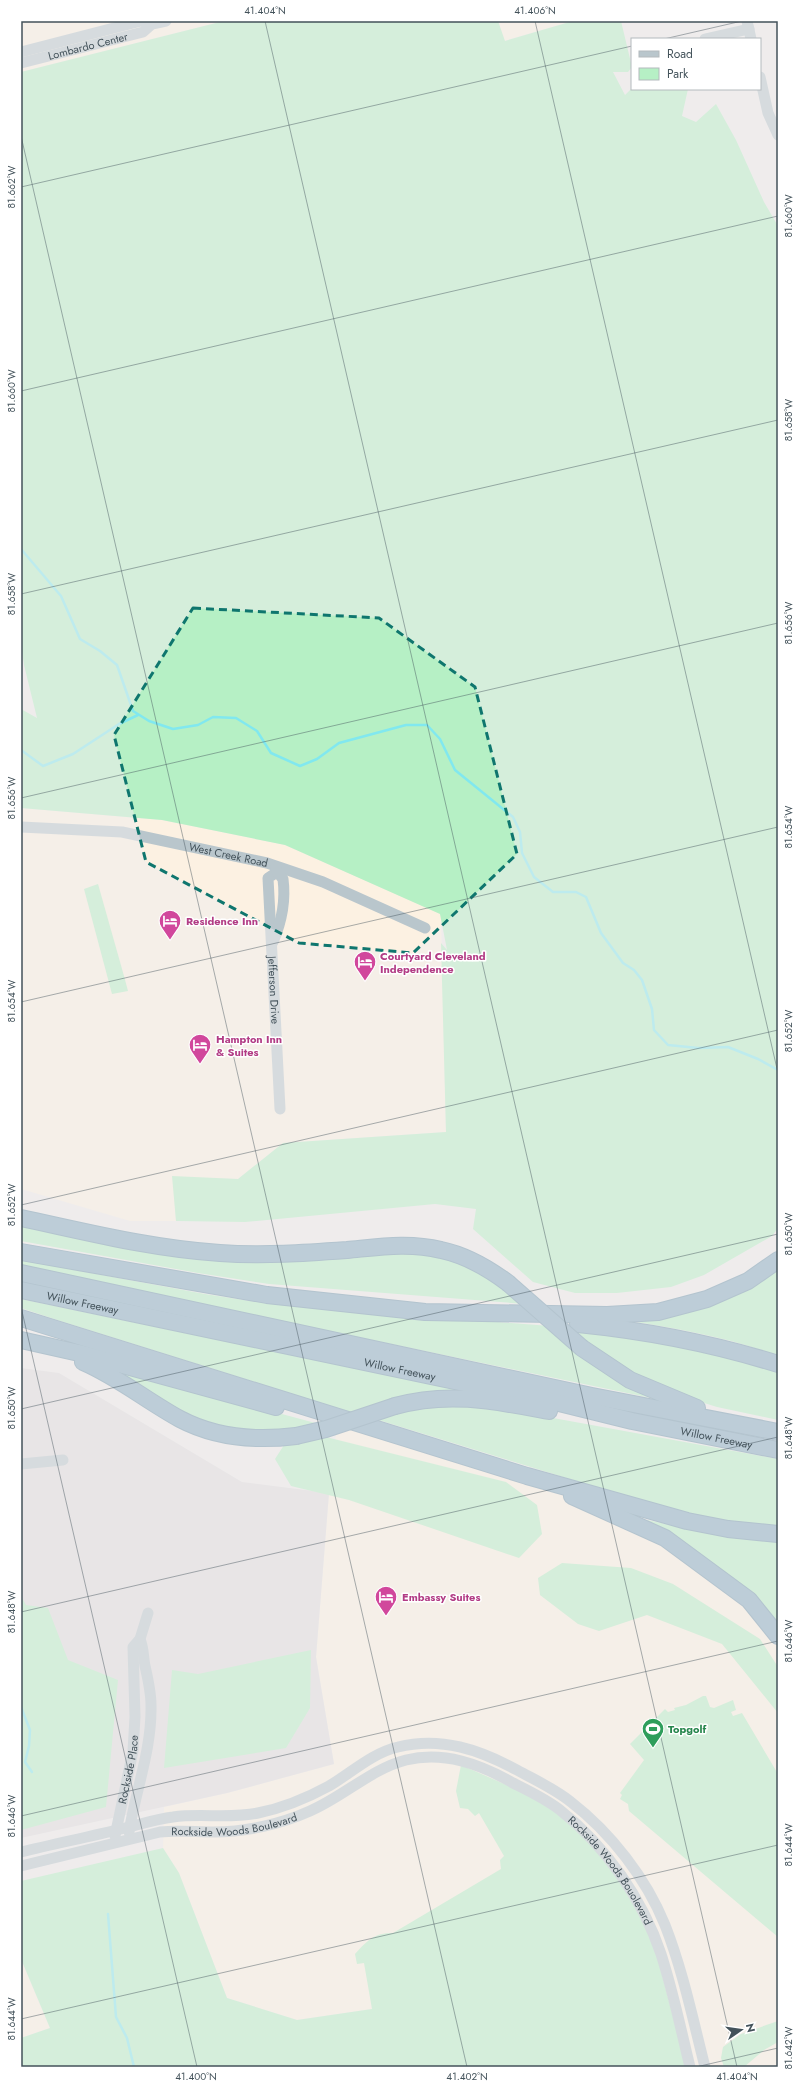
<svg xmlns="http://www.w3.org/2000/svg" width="799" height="2088" font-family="Jost,sans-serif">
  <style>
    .commercial { fill: #fcf1e2 }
    .education { fill: #e0dcde }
    .green { fill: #b6f0c5 }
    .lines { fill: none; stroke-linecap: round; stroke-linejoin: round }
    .stream { stroke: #81e8ef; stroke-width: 2.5 }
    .highway-casing { stroke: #6c92aa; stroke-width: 18 }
    .minor { stroke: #b9c6cc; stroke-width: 11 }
    .highway { stroke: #80a7be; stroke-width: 16 }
    .highway-bridge-casing { stroke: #6c92aa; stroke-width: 18; stroke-linecap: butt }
    .highway-bridge { stroke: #80a7be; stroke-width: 16 }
    .marked { fill: none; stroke: #0f766e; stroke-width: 3; stroke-dasharray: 8 5; stroke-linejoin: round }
    .ticks { fill: none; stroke: #43525a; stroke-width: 1; stroke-opacity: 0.45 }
    .labels { text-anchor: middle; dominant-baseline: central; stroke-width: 3; stroke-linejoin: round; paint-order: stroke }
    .street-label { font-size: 11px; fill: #43525a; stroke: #fff }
    .hotel-label { font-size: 11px; font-weight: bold; fill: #b23c85; stroke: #fff; text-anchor: start }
    .leisure-label { font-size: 11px; font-weight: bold; fill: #27864d; stroke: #fff; text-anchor: start }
    .neatline { fill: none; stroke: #43525a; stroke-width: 1.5 }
    .ticks-label { font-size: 10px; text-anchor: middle; fill: #43525a }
  </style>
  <rect width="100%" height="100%" fill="#efecec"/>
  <g class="commercial">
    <polygon points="21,21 224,21 21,72"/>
    <polygon points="498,21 573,21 504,41"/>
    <polygon points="21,808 162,820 285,845 441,914 446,1132 283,1143 238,1179 173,1177 176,1221 130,1221 21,1189"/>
    <polygon points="338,1416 527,1476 665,1538 778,1636 778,2067 558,2067 371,1997 372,2009 297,2020 227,1998 179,1873 163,1848 164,1807 227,1793 334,1764 316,1657 329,1493"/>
    <polygon points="21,1959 50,2028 21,2038"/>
  </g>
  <polygon class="education" points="21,1368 59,1373 242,1482 329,1493 316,1657 334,1764 227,1793 21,1838"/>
  <g class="green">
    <polygon points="224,21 498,21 505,41 573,21 621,21 632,67 628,72 613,72 625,95 632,88 688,89 682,116 696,122 716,104 736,140 764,202 778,226 778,1228 772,1236 704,1275 671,1287 617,1293 575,1293 533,1282 473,1229 476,1209 435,1204 245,1222 176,1221 172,1176 238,1179 283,1143 446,1132 441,943 447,950 440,914 285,845 162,820 21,808 21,709 37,718 24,665 21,644 21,72"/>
    <polygon points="98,884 124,976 128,991 112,994 84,889"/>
    <polygon points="21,1222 160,1252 382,1251 447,1257 490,1276 525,1304 269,1284 198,1273 21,1241"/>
    <polygon points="21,1260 205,1294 250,1301 344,1310 550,1326 656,1399 21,1267"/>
    <path d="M778 1268V1356C731 1338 680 1329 630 1321Z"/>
    <polygon points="21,1299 478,1394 353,1413 57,1320 21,1308"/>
    <polygon points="572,1329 625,1334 778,1368 778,1420 717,1407 682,1396 640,1377 600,1354"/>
    <polygon points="114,1369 319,1424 297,1430 239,1433 179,1413"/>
    <polygon points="418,1404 476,1404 778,1459 778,1528 709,1519 589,1485 372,1418"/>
    <polygon points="326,1437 506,1482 537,1505 542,1534 519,1558 349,1500 291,1486 275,1459 284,1445"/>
    <polygon points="647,1520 719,1535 778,1541 778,1626 717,1569"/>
    <polygon points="562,1563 631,1568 673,1584 760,1639 778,1667 778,1713 722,1644 647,1615 599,1631 578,1624 540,1595 538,1578"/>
    <polygon points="21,1596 26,1605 48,1608 68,1660 118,1680 106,1807 21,1830"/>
    <polygon points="311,1650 310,1708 286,1748 164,1768 172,1670 198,1674"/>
    <polygon points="703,1696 706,1696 710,1707 714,1708 733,1700 736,1710 731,1712 733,1716 742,1713 778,1774 778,1937 629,1811 628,1804 620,1799 622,1795 620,1793 644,1760 630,1744 665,1709 668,1712 675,1710 674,1708 686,1705"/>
    <path d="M461 1765 525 1793 557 1811 575 1828 613 1869 653 1940 686 2067H21V2038L50 2028 21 1959V1881L163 1848 179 1873 227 1998 297 2020 372 2009 364 1963 357 1964 355 1954C368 1940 374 1933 393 1933L501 1869 500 1860 504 1856 479 1813 475 1816 468 1809 460 1808 456 1791Z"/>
    <polygon points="778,2021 778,2042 764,2050 744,2067 724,2067 721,2058 723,2047 741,2034"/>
  </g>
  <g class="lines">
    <g class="stream">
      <polyline points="21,549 61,596 80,639 100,651 117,665 133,711 149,721 173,729 198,725 213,717 236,718 257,731 271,753 300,766 317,759 339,743 406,725 427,725 440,739 455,770 513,817 520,832 522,853 534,877 553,892 576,892 586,897 601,933 623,963 634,970 642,980 652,1009 654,1030 668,1045 698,1048 728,1047 758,1059 778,1070"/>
      <polyline points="21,750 43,766 73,754 119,724 138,715"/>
      <polyline points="21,1707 30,1730 29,1746 25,1762 32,1772"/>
      <polyline points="108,1914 116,2017 127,2038 134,2067"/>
    </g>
    <g class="highway-casing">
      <g id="highway">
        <path d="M21 1218C87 1232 153 1249 220 1253 263 1256 305 1253 347 1250 379 1247 409 1242 441 1250 465 1255 488 1268 508 1283"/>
        <polyline points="21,1252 267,1295 425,1312 607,1315 658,1312 707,1299 748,1281 778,1260"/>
        <polyline points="21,1273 592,1396 778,1432"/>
        <path id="s6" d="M21 1290 555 1402 632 1421 778 1450"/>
        <polyline points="21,1318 527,1476 687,1521 728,1529 778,1534"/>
        <path d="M578 1324C648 1331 711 1343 778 1364"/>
        <polyline points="21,1340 79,1353 276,1407"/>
        <polyline points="582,1348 630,1380 697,1408"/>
        <path d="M83 1362C118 1377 147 1401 180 1419 216 1438 256 1441 296 1436"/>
        <path d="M395 1406C449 1391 495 1401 549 1411"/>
        <polyline points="572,1496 665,1538 749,1600 778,1636"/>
      </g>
    </g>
    <g class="minor">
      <polyline points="747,21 751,39"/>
      <polyline points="705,39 749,29"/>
      <polyline points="21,52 141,21 152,24"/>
      <path id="s1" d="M21 63 143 32 152 24 166 21"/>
      <polyline points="760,77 768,113 778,135"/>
      <path id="s2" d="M21 827 122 832 267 863 323 882 425 928"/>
      <path id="s3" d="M277 872 268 878 280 1109"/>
      <path d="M273 942C282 921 286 902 283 879L277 872 276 867"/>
      <polyline points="21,1464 63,1460"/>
      <path d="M129 1832C136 1789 152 1749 151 1705 151 1692 148 1679 145 1666 143 1656 144 1649 140 1639"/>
      <path id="s4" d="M115 1836 133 1751 135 1717 133 1647 140 1639 148 1613"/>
      <path d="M21 1852C54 1844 88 1837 121 1829 138 1825 156 1819 173 1817 201 1813 230 1819 258 1813 283 1808 307 1798 329 1786 351 1773 372 1753 398 1747 441 1736 480 1750 517 1770 535 1780 555 1789 571 1802 611 1833 646 1878 665 1925 683 1971 693 2020 705 2067"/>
      <path id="s5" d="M21 1866 160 1832C178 1830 196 1832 214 1832 246 1832 281 1824 310 1811 343 1797 371 1769 406 1760 444 1751 480 1764 513 1783 529 1791 546 1799 560 1810 606 1846 643 1900 661 1954 673 1991 681 2030 690 2067"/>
    </g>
    <use href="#highway" class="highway"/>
    <g class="highway-bridge-casing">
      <g id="highway-bridge">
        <polyline points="508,1283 582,1348"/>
        <polyline points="296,1436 326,1429 395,1406"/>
      </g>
    </g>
    <use href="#highway-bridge" class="highway-bridge"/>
  </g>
  <path d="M0 0H799V2088H0ZM193 608 379 618 475 687 517 854 413 953 299 943 146 862 114 735Z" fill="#efecec" fill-opacity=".55" fill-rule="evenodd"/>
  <path class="marked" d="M193 608 379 618 475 687 517 854 413 953 299 943 146 862 114 735Z"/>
  <path class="ticks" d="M265 21 737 2067M535 21 778 1073M664 39 742 21M21 136 467 2067M21 187 632 46M21 391 778 216M21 594 778 420M21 798 778 623M21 1002 778 827M21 1205 778 1030M21 1307 197 2067M21 1409 778 1234M21 1612 778 1437M21 1816 778 1641M21 2019 778 1845M696 2067 778 2048"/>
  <defs>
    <g id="hotel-pin" transform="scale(1.15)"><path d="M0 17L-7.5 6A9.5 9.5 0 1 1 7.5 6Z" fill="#d1479c" stroke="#fff"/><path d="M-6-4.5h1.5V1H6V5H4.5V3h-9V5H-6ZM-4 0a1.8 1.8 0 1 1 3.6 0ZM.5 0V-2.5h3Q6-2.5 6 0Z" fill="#fff"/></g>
    <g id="stadium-pin" transform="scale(1.15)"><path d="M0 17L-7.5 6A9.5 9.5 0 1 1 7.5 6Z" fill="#2e9e5b" stroke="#fff"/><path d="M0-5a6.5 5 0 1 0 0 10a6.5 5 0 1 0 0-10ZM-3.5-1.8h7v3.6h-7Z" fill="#fff"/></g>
  </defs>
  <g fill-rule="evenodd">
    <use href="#hotel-pin" x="170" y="921"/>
    <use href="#hotel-pin" x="365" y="962"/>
    <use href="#hotel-pin" x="200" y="1045"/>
    <use href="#hotel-pin" x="386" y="1597"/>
    <use href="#stadium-pin" x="653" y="1729"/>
  </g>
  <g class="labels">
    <g class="street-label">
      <text stroke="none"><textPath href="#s1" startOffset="69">Lombardo Center</textPath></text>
      <text stroke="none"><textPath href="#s2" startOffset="210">West Creek Road</textPath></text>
      <text stroke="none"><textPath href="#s3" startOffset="123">Jefferson Drive</textPath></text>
      <text stroke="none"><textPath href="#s6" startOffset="63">Willow Freeway</textPath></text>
      <text stroke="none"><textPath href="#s6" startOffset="387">Willow Freeway</textPath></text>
      <text stroke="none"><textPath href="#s6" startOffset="711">Willow Freeway</textPath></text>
      <text stroke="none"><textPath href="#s4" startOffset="68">Rockside Place</textPath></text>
      <text stroke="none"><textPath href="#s5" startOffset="218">Rockside Woods Boulevard</textPath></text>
      <text stroke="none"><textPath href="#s5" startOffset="651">Rockside Woods Bouolevard</textPath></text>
    </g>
    <g class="hotel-label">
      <text x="186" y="921">Residence Inn</text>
      <text x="380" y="956">Courtyard Cleveland<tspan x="380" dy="13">Independence</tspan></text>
      <text x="216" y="1039">Hampton Inn<tspan x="216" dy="13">&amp; Suites</tspan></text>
      <text x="402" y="1597">Embassy Suites</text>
    </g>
    <g class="leisure-label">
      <text x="668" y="1729">Topgolf</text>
    </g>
  </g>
  <rect width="799" height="2088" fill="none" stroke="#ffffff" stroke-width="44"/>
  <rect x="631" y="38" width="130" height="52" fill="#ffffff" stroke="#b4babd"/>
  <rect x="639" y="51" width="20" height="6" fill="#b9c6cc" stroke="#b4babd"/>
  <text x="667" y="58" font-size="12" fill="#43525a">Road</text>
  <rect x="639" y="68" width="20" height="12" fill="#b6f0c5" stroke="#b4babd"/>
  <text x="667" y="78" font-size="12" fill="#43525a">Park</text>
  <g transform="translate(741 2030) rotate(77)" stroke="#ffffff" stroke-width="3" paint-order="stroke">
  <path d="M0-3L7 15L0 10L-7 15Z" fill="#43525a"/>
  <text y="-6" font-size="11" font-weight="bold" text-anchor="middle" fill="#43525a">N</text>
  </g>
  <rect x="22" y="22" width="755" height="2044" class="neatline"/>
  <g class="ticks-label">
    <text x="265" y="14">41.404°N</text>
    <text x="535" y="14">41.406°N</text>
    <text transform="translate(11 187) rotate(-90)" y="4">81.662°W</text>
    <text transform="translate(788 216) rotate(-90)" y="4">81.660°W</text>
    <text transform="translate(11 391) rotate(-90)" y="4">81.660°W</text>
    <text transform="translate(788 420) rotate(-90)" y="4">81.658°W</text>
    <text transform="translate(11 594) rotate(-90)" y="4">81.658°W</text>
    <text transform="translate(788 623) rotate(-90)" y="4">81.656°W</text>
    <text transform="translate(11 798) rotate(-90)" y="4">81.656°W</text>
    <text transform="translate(788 827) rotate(-90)" y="4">81.654°W</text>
    <text transform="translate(11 1001) rotate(-90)" y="4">81.654°W</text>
    <text transform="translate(788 1031) rotate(-90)" y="4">81.652°W</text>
    <text transform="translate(11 1205) rotate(-90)" y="4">81.652°W</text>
    <text transform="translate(788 1234) rotate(-90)" y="4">81.650°W</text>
    <text transform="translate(11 1408) rotate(-90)" y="4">81.650°W</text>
    <text transform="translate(788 1438) rotate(-90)" y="4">81.648°W</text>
    <text transform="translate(11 1612) rotate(-90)" y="4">81.648°W</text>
    <text transform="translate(788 1641) rotate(-90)" y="4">81.646°W</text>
    <text transform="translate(11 1816) rotate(-90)" y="4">81.646°W</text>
    <text transform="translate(788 1845) rotate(-90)" y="4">81.644°W</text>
    <text transform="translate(11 2019) rotate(-90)" y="4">81.644°W</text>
    <text transform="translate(788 2048) rotate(-90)" y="4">81.642°W</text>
    <text x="196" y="2080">41.400°N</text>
    <text x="467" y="2080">41.402°N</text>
    <text x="737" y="2080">41.404°N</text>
  </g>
</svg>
